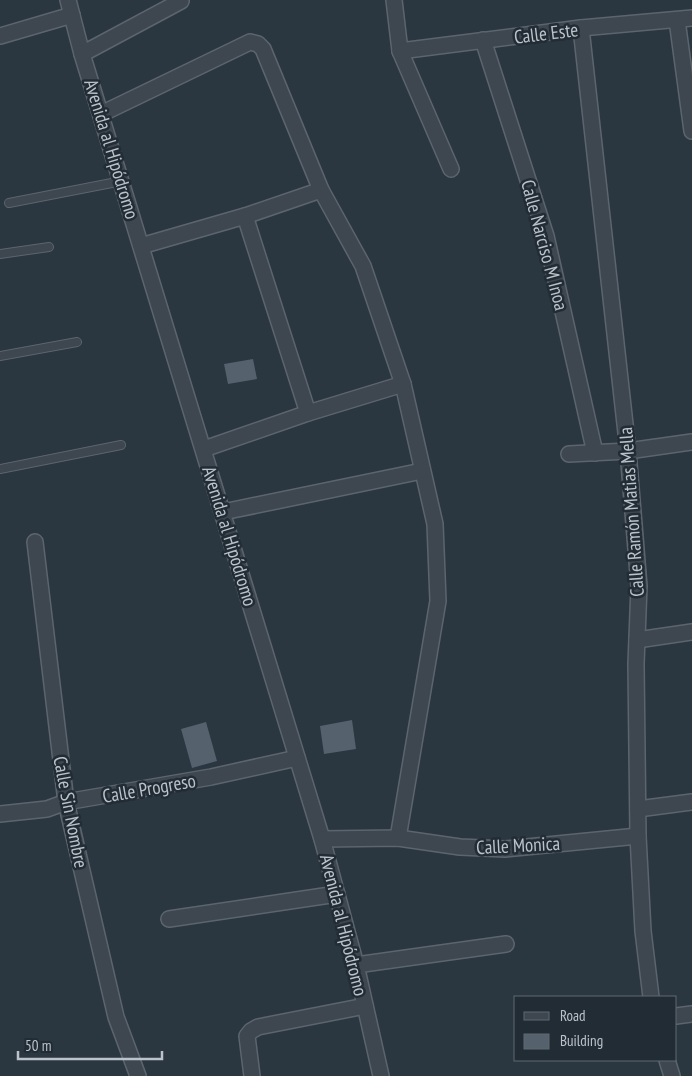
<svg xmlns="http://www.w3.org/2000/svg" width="692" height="1076" font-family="'PT Sans Narrow',sans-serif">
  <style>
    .building { fill: #55616d }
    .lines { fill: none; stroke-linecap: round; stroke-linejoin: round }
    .service-casing { stroke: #5c656d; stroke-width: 10 }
    .minor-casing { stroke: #5c656d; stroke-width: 18 }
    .service { stroke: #3e4750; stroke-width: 8 }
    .minor { stroke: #3e4750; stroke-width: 15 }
    .labels { text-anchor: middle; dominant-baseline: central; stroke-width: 5; stroke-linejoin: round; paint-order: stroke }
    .street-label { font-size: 19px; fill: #bbc2ca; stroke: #222c35 }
  </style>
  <rect width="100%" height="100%" fill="#2a3640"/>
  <g class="building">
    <polygon points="253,359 257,379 228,384 224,364"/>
    <polygon points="352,720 356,749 324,754 320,726"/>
    <polygon points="206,722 217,761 192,768 181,729"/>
  </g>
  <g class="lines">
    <g class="service-casing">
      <g id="service">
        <polyline points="9,203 122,181"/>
        <polyline points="0,254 49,247"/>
        <polyline points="0,356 77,342"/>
        <polyline points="0,469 121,445"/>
      </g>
    </g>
    <g class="minor-casing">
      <g id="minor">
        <polyline points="68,0 82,54 322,839 356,965 381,1076"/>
        <polyline points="394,0 400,51 451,169"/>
        <polyline points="677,20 692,131"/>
        <polyline points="581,28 628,451 639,586 636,664 638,836 643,931 651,997"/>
        <polyline points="0,36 72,15"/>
        <polyline points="483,40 546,236 595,453"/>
        <polyline points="400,51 581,28 692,18"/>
        <polyline points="82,54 181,1"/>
        <polyline points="101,114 250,42 258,44 263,49 321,190 363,266 403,384 435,524 438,601 398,838"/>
        <polyline points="245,216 308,413"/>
        <polyline points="141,246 245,216 321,190"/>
        <polyline points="204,449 308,413 403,384"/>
        <polyline points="569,454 628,451 692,442"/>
        <polyline points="223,512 422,471"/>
        <polyline points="35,542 66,802 116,1017 138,1076"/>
        <polyline points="637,640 692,632"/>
        <polyline points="638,809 692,802"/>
        <polyline points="0,814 47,809 66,802 211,777 297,758"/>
        <polyline points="322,839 398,838 460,847 505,849 638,836"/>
        <polyline points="169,919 337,894"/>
        <polyline points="356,965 506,944"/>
        <polyline points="676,1016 692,1014"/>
        <polyline points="667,1060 672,1076"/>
        <polyline points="252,1076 247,1036 251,1031 258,1027 365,1006"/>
      </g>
    </g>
    <use href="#service" class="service"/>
    <use href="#minor" class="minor"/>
  </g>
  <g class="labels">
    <g class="street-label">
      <text transform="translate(546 33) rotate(-7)">Calle Este</text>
      <text transform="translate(112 149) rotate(73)">Avenida al Hipódromo</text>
      <text transform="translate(545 245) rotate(75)">Calle Narciso M Inoa</text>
      <text transform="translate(631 512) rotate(-94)">Calle Ramón Matias Mella</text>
      <text transform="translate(230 536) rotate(73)">Avenida al Hipódromo</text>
      <text transform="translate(149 788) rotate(-10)">Calle Progreso</text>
      <text transform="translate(71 812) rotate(79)">Calle Sin Nombre</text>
      <text transform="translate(518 845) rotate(-3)">Calle Monica</text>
      <text transform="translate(344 925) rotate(76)">Avenida al Hipódromo</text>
    </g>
  </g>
  <rect x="514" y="996" width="162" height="65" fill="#222c35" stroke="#5f6871"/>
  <rect x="524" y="1012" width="25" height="8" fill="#3e4750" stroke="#5f6871"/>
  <text x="560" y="1021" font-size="15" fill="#bbc2ca">Road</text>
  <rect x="524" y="1034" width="25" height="15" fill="#55616d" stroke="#5f6871"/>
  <text x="560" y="1046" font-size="15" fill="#bbc2ca">Building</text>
  <path d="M18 1051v8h144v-8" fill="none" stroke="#bbc2ca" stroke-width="2.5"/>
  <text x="25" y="1051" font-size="15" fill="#bbc2ca" stroke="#222c35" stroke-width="4" paint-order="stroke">50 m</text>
</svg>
